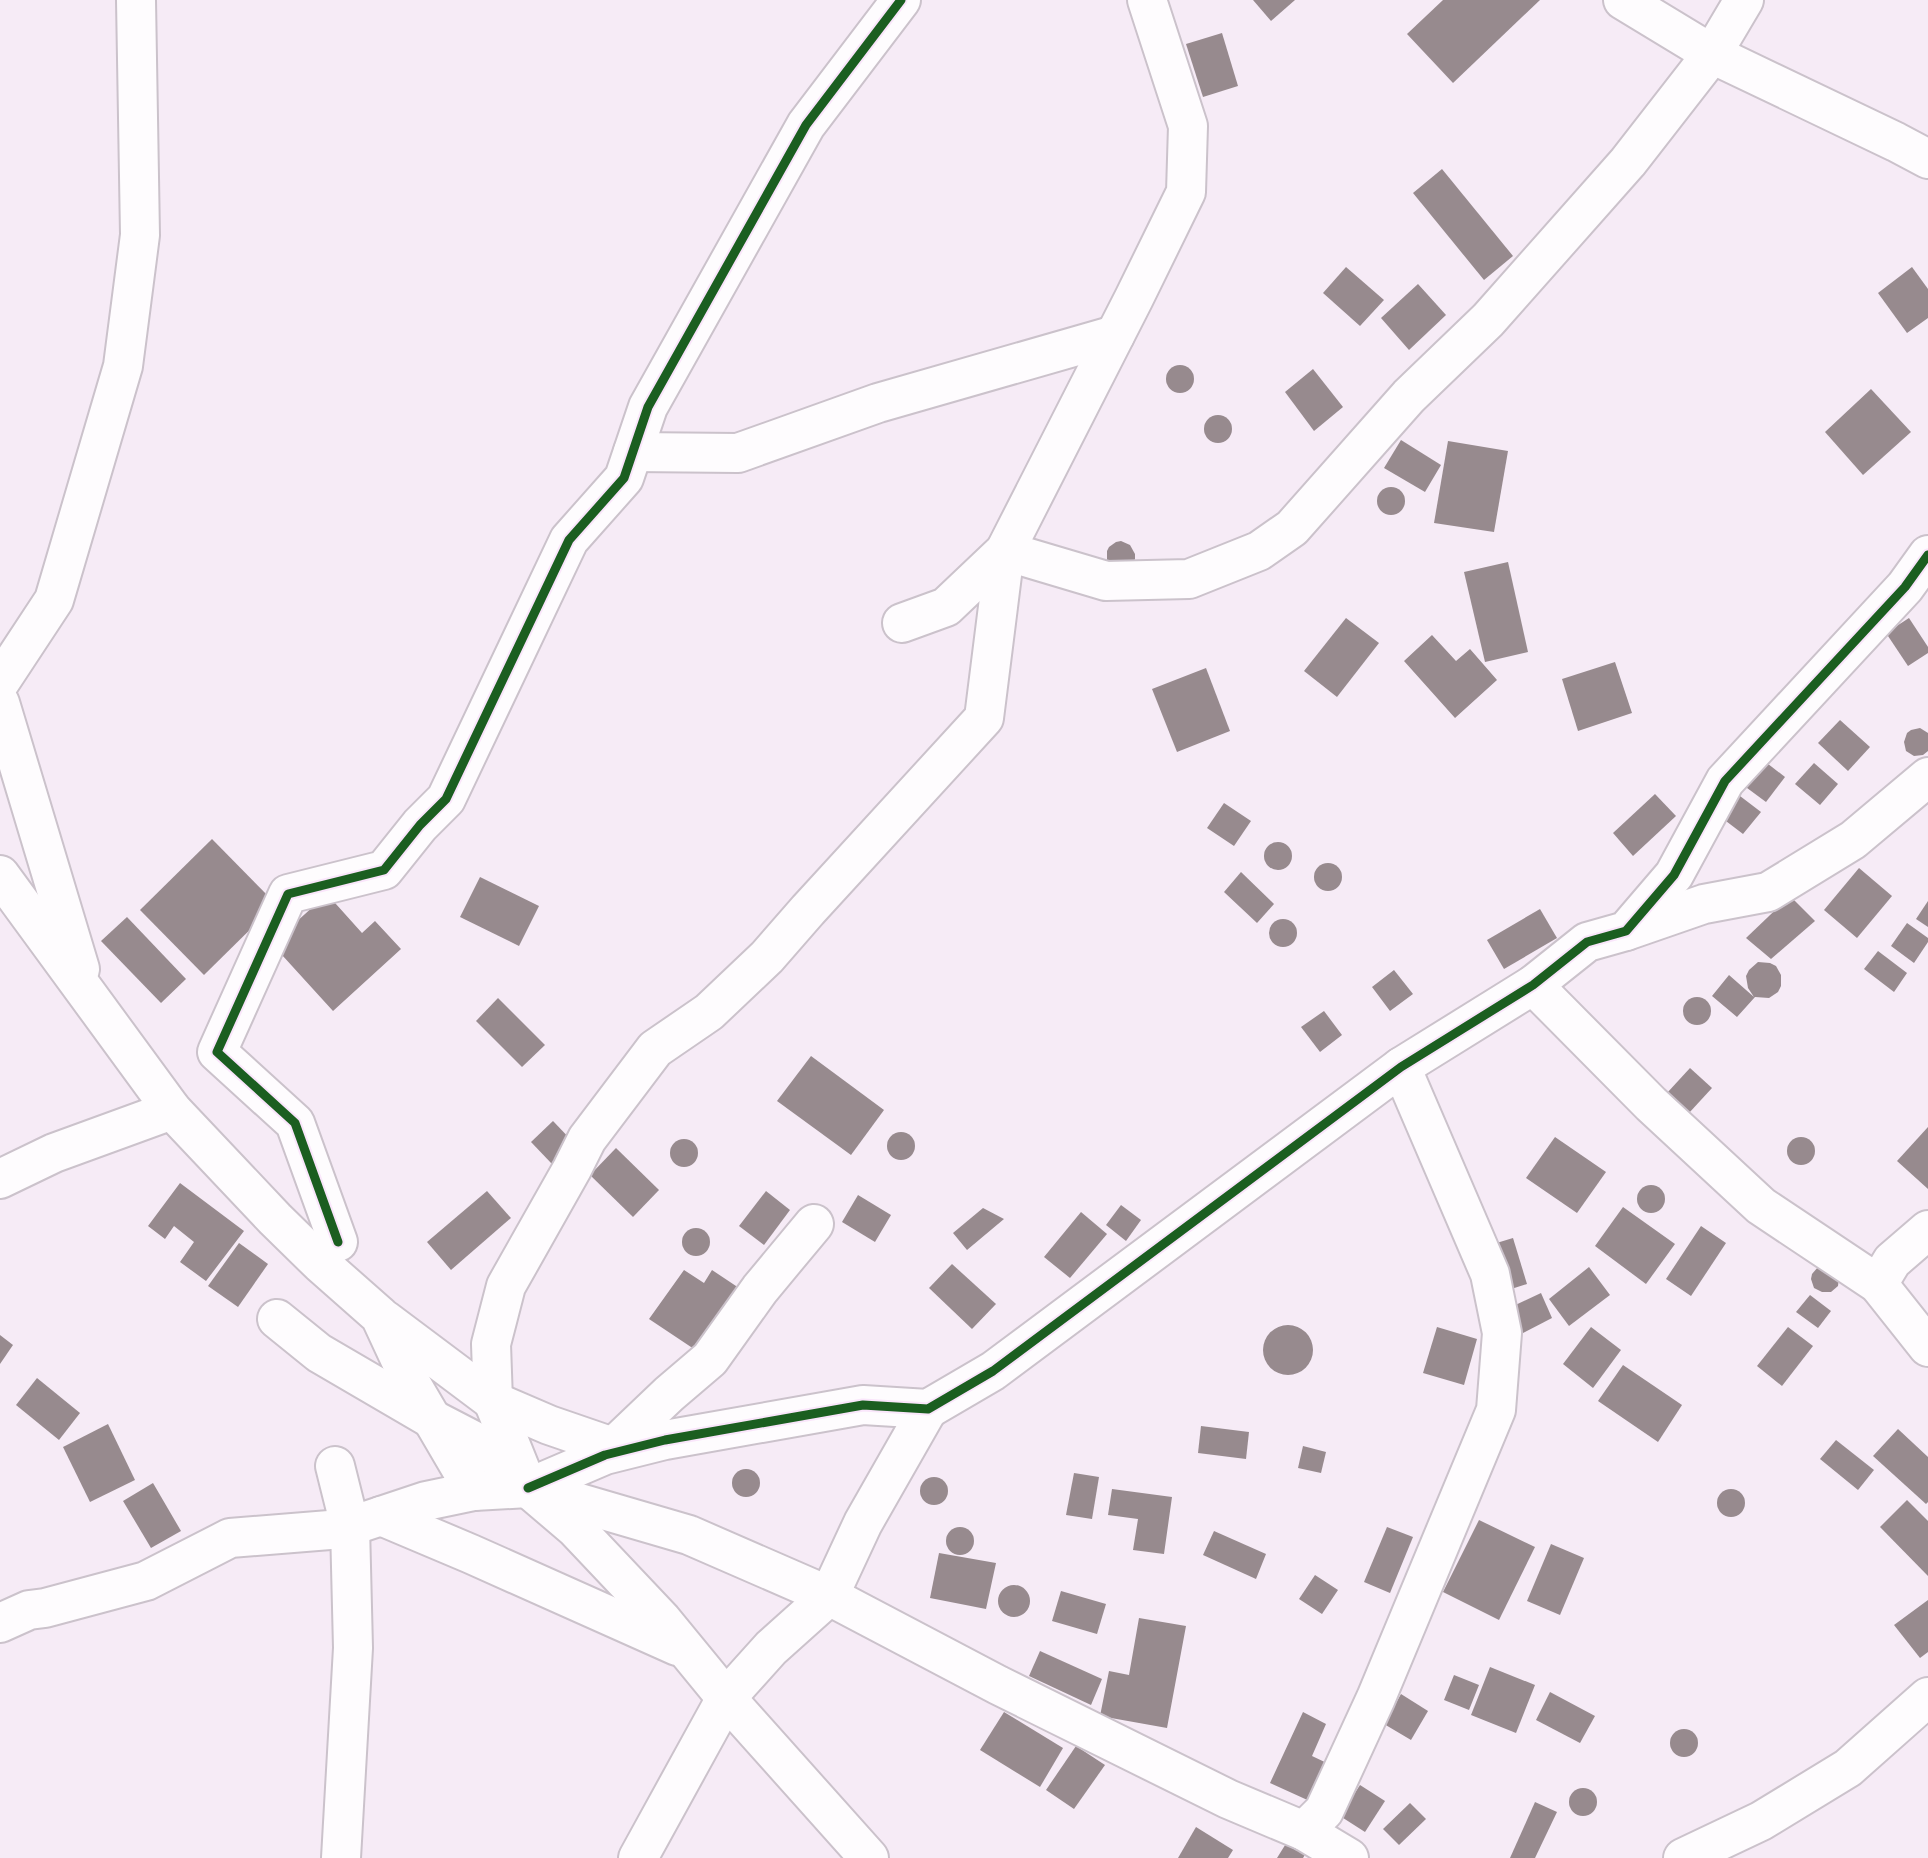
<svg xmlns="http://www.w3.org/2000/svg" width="1928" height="1858" font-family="Jost,sans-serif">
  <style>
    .building { fill: #978a8e }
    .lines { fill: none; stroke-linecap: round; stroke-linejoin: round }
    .minor-casing { stroke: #cbc2cb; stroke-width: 42 }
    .minor { stroke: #fefcfe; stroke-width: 38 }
    .cycleway-casing { stroke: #fae6fb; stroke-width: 13 }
    .cycleway { stroke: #1b5e20; stroke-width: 9 }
  </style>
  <rect width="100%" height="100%" fill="#f6ebf6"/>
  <g class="building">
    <polygon points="1253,0 1295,0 1271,21"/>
    <polygon points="1443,0 1540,0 1453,83 1407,34"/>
    <polygon points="1222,33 1238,86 1203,97 1186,44"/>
    <polygon points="1442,169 1513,256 1484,280 1413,193"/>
    <polygon points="1346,267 1384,300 1360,326 1323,293"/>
    <polygon points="1912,267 1928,289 1928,318 1907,333 1878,293"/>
    <polygon points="1418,284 1446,315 1409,350 1381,318"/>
    <circle cx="1180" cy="379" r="14"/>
    <polygon points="1313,369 1343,407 1314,431 1285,392"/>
    <polygon points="1871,389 1911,432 1863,475 1825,432"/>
    <circle cx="1218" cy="429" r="14"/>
    <polygon points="1401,440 1441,465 1425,492 1384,468"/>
    <polygon points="1448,441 1508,451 1494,532 1434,523"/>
    <circle cx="1391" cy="501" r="14"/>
    <polygon points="1121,541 1130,545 1135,554 1135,559 1133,563 1112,568 1107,561 1107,551 1109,547 1116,542"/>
    <polygon points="1508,562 1528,652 1485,662 1464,572"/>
    <polygon points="1346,618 1379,643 1337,697 1304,671"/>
    <polygon points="1909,618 1928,647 1928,653 1908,666 1886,633"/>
    <polygon points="1432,635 1456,661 1470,649 1497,680 1455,718 1404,661"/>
    <polygon points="1615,662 1632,713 1578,731 1562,679"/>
    <polygon points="1206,668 1230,731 1177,752 1152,689"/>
    <polygon points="1840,720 1870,747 1848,771 1818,743"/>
    <polygon points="1920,728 1928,733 1928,751 1923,755 1914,756 1906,751 1904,742 1907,733 1911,730"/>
    <polygon points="1763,760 1785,777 1766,802 1743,785"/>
    <polygon points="1814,763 1838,784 1820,805 1795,784"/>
    <polygon points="1655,794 1676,816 1633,856 1613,833"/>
    <polygon points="1740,796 1761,812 1743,834 1722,818"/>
    <polygon points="1224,803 1251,821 1234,846 1207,828"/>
    <polygon points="212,839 276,904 204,975 140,910"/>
    <circle cx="1278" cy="856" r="14"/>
    <circle cx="1328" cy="877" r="14"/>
    <polygon points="1859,868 1892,896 1857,938 1824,910"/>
    <polygon points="1241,872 1274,904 1257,923 1224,892"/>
    <polygon points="480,877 539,906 519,946 460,917"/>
    <polygon points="327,894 362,933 375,921 401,949 333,1011 272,944"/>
    <polygon points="1790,896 1815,921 1771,959 1746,938"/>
    <polygon points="1928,901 1928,927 1916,919"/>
    <polygon points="1540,909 1557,938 1504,969 1487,940"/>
    <polygon points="127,917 186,979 161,1003 101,941"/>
    <circle cx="1283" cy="933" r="14"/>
    <polygon points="1907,923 1928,938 1928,942 1914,963 1891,946"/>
    <polygon points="1878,951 1907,973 1894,992 1864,969"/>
    <polygon points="1758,962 1770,963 1776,966 1781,975 1781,986 1778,992 1769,998 1755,997 1737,1017 1712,996 1729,975 1754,997 1748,988 1746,976 1749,970"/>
    <polygon points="1394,970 1413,994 1390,1011 1372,987"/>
    <circle cx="1697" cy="1011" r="14"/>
    <polygon points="498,998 545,1045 522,1067 476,1021"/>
    <polygon points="1324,1011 1342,1035 1320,1052 1301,1027"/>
    <polygon points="811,1056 884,1110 851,1155 777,1101"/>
    <polygon points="1690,1068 1712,1088 1689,1113 1667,1093"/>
    <polygon points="553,1121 574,1143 552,1164 531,1142"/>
    <polygon points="1928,1127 1928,1189 1897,1161"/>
    <circle cx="901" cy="1146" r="14"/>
    <polygon points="1555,1137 1606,1172 1577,1213 1526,1178"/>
    <circle cx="1801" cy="1151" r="14"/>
    <circle cx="684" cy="1153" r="14"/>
    <polygon points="616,1148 659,1190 633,1217 590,1175"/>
    <polygon points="180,1183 244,1231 206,1281 180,1262 194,1242 174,1226 165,1239 148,1226"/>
    <circle cx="1651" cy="1199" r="14"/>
    <polygon points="487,1191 511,1218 451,1270 427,1242"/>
    <polygon points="766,1191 790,1210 764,1245 739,1226"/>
    <polygon points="858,1195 891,1215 875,1242 842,1222"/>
    <polygon points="1121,1205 1141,1220 1126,1241 1106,1225"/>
    <polygon points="1623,1207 1675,1244 1646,1284 1595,1246"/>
    <polygon points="983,1208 1004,1219 967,1250 953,1233"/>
    <polygon points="1081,1212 1107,1234 1070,1278 1044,1257"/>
    <polygon points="1701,1226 1726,1243 1691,1296 1666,1279"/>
    <circle cx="696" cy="1242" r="14"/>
    <polygon points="1513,1238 1527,1284 1505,1291 1490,1245"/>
    <polygon points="239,1243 268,1264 238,1307 208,1286"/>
    <polygon points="952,1264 996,1304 972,1329 929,1288"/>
    <polygon points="1589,1267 1610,1295 1569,1326 1549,1299"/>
    <polygon points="1818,1267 1839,1277 1838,1286 1831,1292 1822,1292 1814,1288 1811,1279 1812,1274"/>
    <polygon points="684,1270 704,1283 712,1270 745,1292 703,1355 649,1319"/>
    <polygon points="1541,1293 1552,1318 1521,1334 1509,1308"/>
    <polygon points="1810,1295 1831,1311 1818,1328 1796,1312"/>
    <circle cx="1288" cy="1350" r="25"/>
    <polygon points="1437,1327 1477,1339 1464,1385 1423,1373"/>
    <polygon points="1591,1327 1621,1350 1593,1388 1563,1364"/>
    <polygon points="1788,1327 1813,1346 1782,1386 1757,1366"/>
    <polygon points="0,1335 13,1345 0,1364"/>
    <polygon points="1623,1365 1682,1405 1658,1442 1598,1401"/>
    <polygon points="37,1378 80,1413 59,1440 16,1405"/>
    <polygon points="108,1424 135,1480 90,1502 63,1447"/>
    <polygon points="1201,1426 1249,1432 1246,1459 1198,1453"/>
    <polygon points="1898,1429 1928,1457 1928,1502 1926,1504 1873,1456"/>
    <polygon points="1836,1440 1874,1470 1858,1490 1820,1459"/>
    <polygon points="1303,1446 1326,1452 1321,1473 1298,1468"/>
    <circle cx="746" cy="1483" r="14"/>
    <polygon points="1074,1473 1099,1477 1092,1519 1066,1515"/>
    <circle cx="934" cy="1491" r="14"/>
    <polygon points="153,1483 181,1531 151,1548 123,1501"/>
    <polygon points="1112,1489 1172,1497 1164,1554 1133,1550 1138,1519 1108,1515"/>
    <circle cx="1731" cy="1503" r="14"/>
    <polygon points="1907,1500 1928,1521 1928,1576 1880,1527"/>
    <polygon points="1479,1520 1535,1547 1499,1620 1443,1592"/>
    <polygon points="1387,1527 1413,1537 1390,1593 1364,1582"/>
    <circle cx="960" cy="1541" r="14"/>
    <polygon points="1214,1531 1266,1554 1256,1579 1203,1555"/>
    <polygon points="1551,1544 1584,1558 1560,1615 1527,1601"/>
    <polygon points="939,1553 996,1563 986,1609 930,1598"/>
    <polygon points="1315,1575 1338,1590 1322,1614 1299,1599"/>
    <circle cx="1014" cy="1601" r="16"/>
    <polygon points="1061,1591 1106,1604 1097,1634 1052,1621"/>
    <polygon points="1928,1600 1928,1652 1920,1658 1894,1625"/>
    <polygon points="1139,1618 1186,1626 1167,1728 1100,1716 1109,1671 1129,1675"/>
    <polygon points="1040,1651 1102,1679 1091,1705 1029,1676"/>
    <polygon points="1490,1667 1535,1685 1516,1733 1471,1715"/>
    <polygon points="1454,1675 1479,1685 1469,1710 1444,1700"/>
    <polygon points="1550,1692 1595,1716 1580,1743 1536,1720"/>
    <polygon points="1401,1694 1428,1711 1411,1740 1384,1724"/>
    <polygon points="1004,1712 1063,1748 1040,1787 980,1750"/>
    <polygon points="1303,1712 1326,1724 1312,1756 1331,1765 1314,1803 1270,1783"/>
    <circle cx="1684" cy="1743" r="14"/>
    <polygon points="1076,1746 1105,1765 1074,1809 1046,1790"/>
    <polygon points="1360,1785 1385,1801 1365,1832 1340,1816"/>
    <circle cx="1583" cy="1802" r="14"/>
    <polygon points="1535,1802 1557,1812 1535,1858 1510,1858"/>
    <polygon points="1410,1803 1426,1819 1399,1845 1383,1829"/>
    <polygon points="1196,1827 1233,1850 1228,1858 1178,1858"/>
    <polygon points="1287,1842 1306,1853 1303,1858 1277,1858"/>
  </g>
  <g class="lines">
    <g class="minor-casing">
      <g id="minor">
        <polyline points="1623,0 1712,54 1896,142 1928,159"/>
        <polyline points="633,452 738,453 878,403 1115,335"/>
        <polyline points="1005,551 1106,581 1189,579 1259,551 1292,528 1409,396 1488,320 1628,162 1712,54 1744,0"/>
        <polyline points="902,623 946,607 1005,551 1134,298 1186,192 1188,126 1147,0"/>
        <polyline points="0,682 54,600 123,366 140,235 136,0"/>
        <polyline points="0,703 80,969"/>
        <polyline points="0,875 172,1110 275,1219 320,1263 380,1316 412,1385 474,1491"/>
        <polyline points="1626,931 1704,904 1768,892 1853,840 1928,777"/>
        <polyline points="1533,985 1651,1104 1761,1206 1878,1284 1928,1347"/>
        <polyline points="0,1179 54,1153 172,1110"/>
        <polyline points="338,1242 295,1123 217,1052 288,894 384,870 420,825 446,799 569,540 624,478 648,407 806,125 901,0"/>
        <polyline points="1878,1284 1892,1261 1928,1230"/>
        <polyline points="277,1319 319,1353 432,1419 486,1447 528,1488 575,1528 662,1620 726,1698 869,1858"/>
        <polyline points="385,1320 493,1401 549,1425 613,1447"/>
        <polyline points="606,1454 669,1394 710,1359 760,1289 814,1224"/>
        <polyline points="335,1466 350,1526 353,1648 341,1858"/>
        <polyline points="528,1488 605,1455 665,1440 863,1405 928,1409 993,1371 1401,1067 1533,985 1587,942 1626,931 1674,875 1725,781 1905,587 1928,555"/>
        <polyline points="528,1488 493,1401 491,1344 506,1286 572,1169 587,1139 655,1049 709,1012 767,957 808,910 984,718 1005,551"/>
        <polyline points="381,1516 471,1554 677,1646"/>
        <polyline points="0,1623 29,1610 45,1608 146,1581 230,1538 342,1529 426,1501 474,1491 528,1488 689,1535 829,1596 998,1685 1228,1799 1304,1831 1349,1858"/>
        <polyline points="1304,1831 1324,1811 1376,1698 1496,1410 1502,1333 1490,1274 1401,1067"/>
        <polyline points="638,1858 726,1698 771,1648 829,1596 863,1523 928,1409"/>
        <polyline points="1683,1858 1761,1821 1848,1768 1928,1697"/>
      </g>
    </g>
    <use href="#minor" class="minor"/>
    <g class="cycleway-casing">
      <g id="cycleway">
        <polyline points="338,1242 295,1123 217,1052 288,894 384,870 420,825 446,799 569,540 624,478 648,407 806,125 901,0"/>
        <polyline points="528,1488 605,1455 665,1440 863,1405 928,1409 993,1371 1401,1067 1533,985 1587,942 1626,931 1674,875 1725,781 1905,587 1928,555"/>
      </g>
    </g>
    <use href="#cycleway" class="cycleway"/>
  </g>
</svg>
